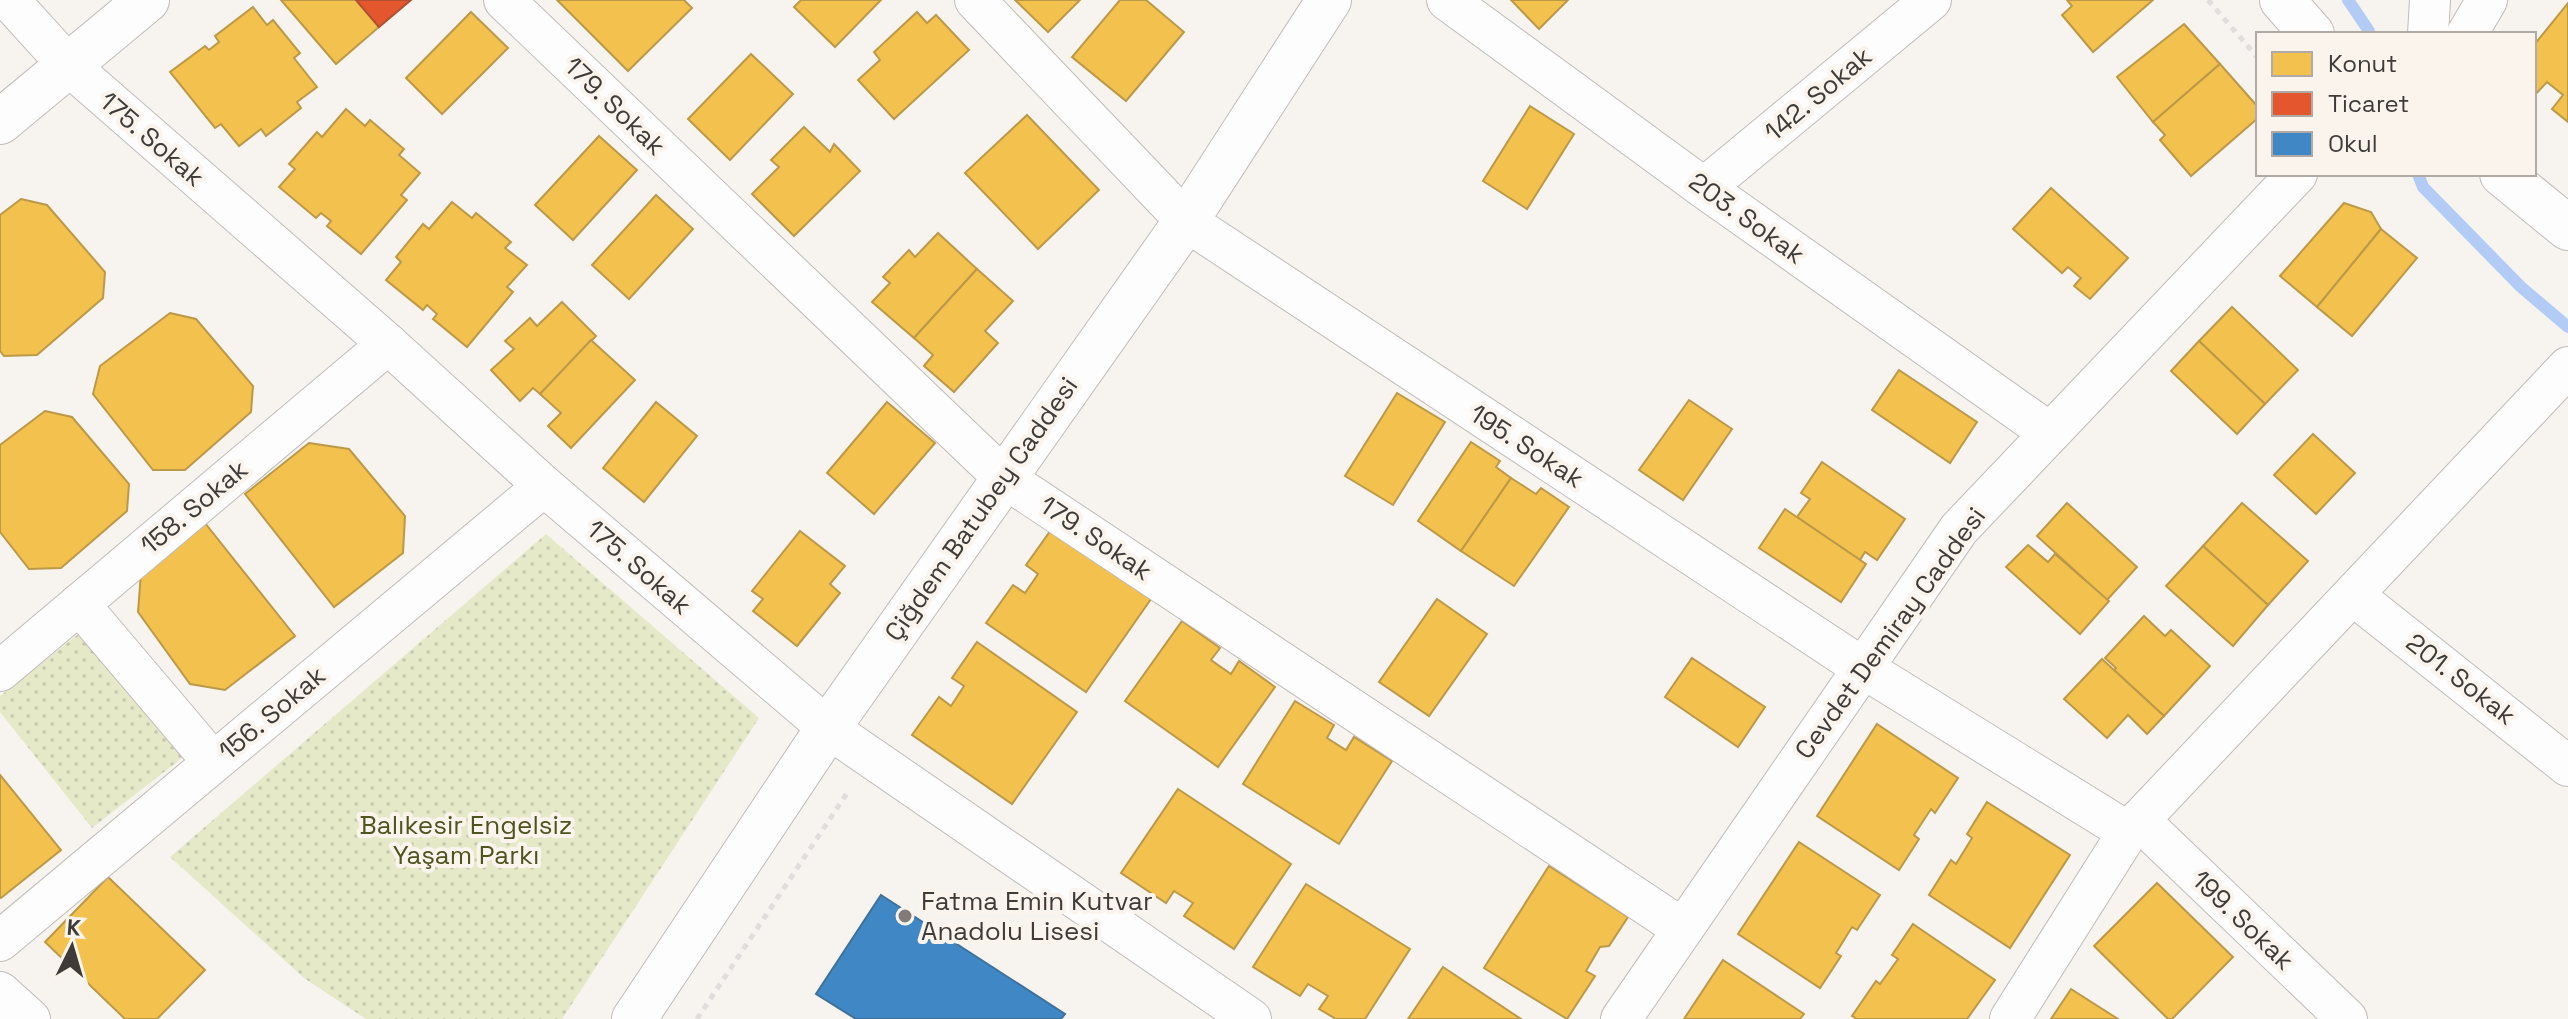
<svg xmlns="http://www.w3.org/2000/svg" width="2568" height="1019" font-family="'Space Grotesk',sans-serif">
  <style>
    .park { fill: url(#park-dots) }
    .homes { fill: #f2c14e; stroke: #bc9948; stroke-width: 2 }
    .shops { fill: #e4572e; stroke: #b24f31; stroke-width: 2 }
    .schools { fill: #3f88c5; stroke: #3f719b; stroke-width: 2 }
    .lines { fill: none; stroke-linecap: round; stroke-linejoin: round }
    .stream { stroke: #b2ccf6; stroke-width: 12 }
    .minor-casing { stroke: #bfbcba; stroke-width: 42 }
    .secondary-casing { stroke: #bfbcba; stroke-width: 46 }
    .path { stroke: #dfdedc; stroke-width: 5; stroke-dasharray: 6 6; stroke-linecap: butt }
    .minor { stroke: #fefdfd; stroke-width: 40 }
    .secondary { stroke: #fefdfd; stroke-width: 44 }
    .poi-dot { fill: #7f7c79; stroke: #faf4ed; stroke-width: 3 }
    .labels { text-anchor: middle; dominant-baseline: central; stroke-width: 8; stroke-linejoin: round; paint-order: stroke }
    .street-label { font-size: 26px; fill: #3e3b39; stroke: #faf4ed }
    .park-label { font-size: 26px; fill: #4e541e; stroke: #faf4ed }
    .poi-label { font-size: 26px; fill: #3e3b39; stroke: #faf4ed; text-anchor: start }
  </style>
  <defs>
    <pattern id="park-dots" width="8" height="8" patternUnits="userSpaceOnUse" patternTransform="scale(2)"><rect width="8" height="8" fill="#e5e9c7"/><path d="M2 2h.1M6 6h.1" fill="none" stroke="#c6c9ac" stroke-width="1.8" stroke-linecap="round"/></pattern>
  </defs>
  <rect width="100%" height="100%" fill="#f7f4f0"/>
  <g class="park">
    <polygon points="546,534 759,718 562,1019 366,1019 304,978 170,857"/>
    <polygon points="86,628 186,755 92,828 0,712 0,696"/>
  </g>
  <g class="homes">
    <polygon points="281,0 356,0 379,27 336,64"/>
    <polygon points="557,0 684,0 692,8 628,71"/>
    <polygon points="801,0 881,0 835,47 794,7"/>
    <polygon points="1015,0 1080,0 1048,32"/>
    <polygon points="1120,0 1146,0 1184,32 1126,101 1072,57"/>
    <polygon points="1511,0 1568,0 1539,29"/>
    <polygon points="2067,0 2153,0 2093,52 2062,15 2072,6"/>
    <polygon points="2568,3 2568,122 2552,109 2563,95 2547,82 2534,96 2534,45"/>
    <polygon points="253,7 267,25 273,20 300,53 294,58 317,87 297,102 301,108 266,136 261,129 239,146 221,124 215,128 170,72 205,46 209,50 219,42 215,36"/>
    <polygon points="471,12 508,48 442,114 406,78"/>
    <polygon points="917,12 927,23 936,15 969,50 894,119 858,80 880,60 874,52"/>
    <polygon points="2184,24 2220,64 2153,122 2117,77"/>
    <polygon points="751,54 793,94 730,160 688,119"/>
    <polygon points="2220,64 2258,107 2258,118 2191,176 2160,140 2165,135 2153,122"/>
    <polygon points="1530,106 1574,134 1527,209 1483,181"/>
    <polygon points="346,109 365,126 370,120 404,149 399,155 420,173 401,195 407,200 361,254 327,226 331,221 321,213 316,218 279,187 295,169 289,164 317,132 322,137"/>
    <polygon points="1027,115 1099,190 1038,249 965,173"/>
    <polygon points="804,127 830,152 834,144 860,171 794,236 752,194 779,167 771,160"/>
    <polygon points="599,136 637,170 573,240 535,205"/>
    <polygon points="2051,188 2128,258 2090,299 2074,286 2081,278 2068,267 2062,273 2013,229"/>
    <polygon points="656,195 693,229 629,299 592,265"/>
    <polygon points="21,199 47,205 105,272 103,298 37,355 4,356 0,351 0,215"/>
    <polygon points="452,202 472,218 476,213 511,242 505,248 527,265 507,287 513,292 467,347 433,319 437,314 427,305 423,310 386,280 401,262 396,257 423,224 429,229"/>
    <polygon points="2344,203 2371,212 2381,229 2317,307 2280,276"/>
    <polygon points="2381,229 2417,258 2352,336 2317,307"/>
    <polygon points="938,233 977,269 914,338 872,302 890,283 883,277 909,250 915,257"/>
    <polygon points="977,269 1013,301 985,331 998,343 954,392 924,366 933,355 914,338"/>
    <polygon points="562,302 596,336 540,394 533,388 520,401 491,370 514,349 505,341 530,318 537,326"/>
    <polygon points="2232,307 2298,370 2265,404 2199,341"/>
    <polygon points="170,313 196,319 253,386 251,412 185,470 153,470 93,394 100,366"/>
    <polygon points="591,340 635,380 571,448 548,426 561,413 540,394"/>
    <polygon points="2199,341 2265,404 2237,434 2171,371"/>
    <polygon points="1899,370 1977,422 1950,463 1872,410"/>
    <polygon points="1397,393 1445,422 1393,505 1345,476"/>
    <polygon points="1689,400 1732,429 1683,500 1639,470"/>
    <polygon points="656,402 697,436 644,502 603,468"/>
    <polygon points="887,402 935,443 874,514 827,473"/>
    <polygon points="45,411 72,417 129,484 127,511 61,568 29,569 0,532 0,445"/>
    <polygon points="2313,434 2355,473 2316,514 2274,475"/>
    <polygon points="1471,442 1500,461 1496,467 1511,478 1461,551 1418,521"/>
    <polygon points="309,443 349,449 405,516 403,553 334,607 245,494"/>
    <polygon points="1822,462 1905,519 1877,560 1865,552 1860,560 1797,517 1810,499 1801,493"/>
    <polygon points="1511,478 1536,494 1541,488 1569,507 1514,586 1461,551"/>
    <polygon points="2067,503 2137,567 2107,600 2037,536"/>
    <polygon points="2242,503 2308,561 2268,605 2203,546"/>
    <polygon points="1785,509 1866,564 1841,602 1759,548"/>
    <polygon points="205,523 295,636 225,690 190,684 138,612 141,573"/>
    <polygon points="1051,530 1151,599 1086,692 986,623 1013,585 1025,593 1038,574 1026,565"/>
    <polygon points="800,531 845,566 830,584 840,593 797,646 753,611 763,599 752,591"/>
    <polygon points="2028,545 2048,562 2055,554 2109,601 2080,634 2006,567"/>
    <polygon points="2203,546 2268,605 2233,646 2166,586"/>
    <polygon points="1437,599 1487,634 1429,716 1379,682"/>
    <polygon points="2144,616 2165,636 2171,630 2210,666 2164,716 2114,670 2116,668 2105,658"/>
    <polygon points="1182,621 1220,648 1211,660 1231,674 1239,661 1275,687 1218,767 1125,701"/>
    <polygon points="977,642 1077,712 1012,804 912,735 939,697 951,706 964,686 952,678"/>
    <polygon points="1692,658 1765,707 1738,747 1665,697"/>
    <polygon points="2102,659 2164,716 2147,734 2128,715 2107,738 2064,699"/>
    <polygon points="1295,701 1334,725 1327,738 1346,750 1354,737 1392,761 1339,844 1243,784"/>
    <polygon points="1877,724 1958,778 1935,813 1931,809 1914,835 1919,839 1899,870 1817,816"/>
    <polygon points="0,775 61,850 1,898 0,897"/>
    <polygon points="1178,789 1291,864 1234,949 1184,916 1193,903 1174,891 1166,903 1121,873"/>
    <polygon points="1987,802 2070,855 2010,948 1929,895 1951,860 1956,864 1972,838 1967,834"/>
    <polygon points="1799,842 1880,895 1857,930 1852,927 1836,953 1841,956 1820,988 1738,934"/>
    <polygon points="1549,866 1628,917 1609,946 1600,947 1586,971 1595,976 1567,1019 1484,968"/>
    <polygon points="108,877 205,970 157,1019 125,1019 45,942"/>
    <polygon points="2157,883 2233,957 2172,1019 2168,1019 2094,946"/>
    <polygon points="1306,884 1410,949 1365,1019 1336,1019 1319,1009 1328,996 1308,984 1300,996 1253,967"/>
    <polygon points="1913,924 1995,980 1967,1019 1857,1019 1852,1016 1876,981 1880,984 1898,959 1892,955"/>
    <polygon points="1723,960 1804,1014 1800,1019 1684,1019"/>
    <polygon points="1443,967 1521,1019 1408,1019"/>
    <polygon points="2071,989 2118,1019 2051,1019"/>
  </g>
  <polygon class="shops" points="356,0 411,0 379,27"/>
  <polygon class="schools" points="881,895 1065,1014 1061,1019 856,1019 816,994"/>
  <g class="lines">
    <g class="stream">
      <polyline points="2348,0 2369,31"/>
      <polyline points="2418,174 2423,187 2521,287 2568,327"/>
    </g>
    <g class="minor-casing">
      <g id="minor">
        <polyline points="9,0 67,64 388,344 544,486 828,728 1251,1019"/>
        <polyline points="504,0 1003,477 1683,929"/>
        <polyline points="975,0 1186,221 1863,668 2128,832"/>
        <polyline points="1447,0 1704,188 2050,433"/>
        <polyline points="2428,34 2430,0"/>
        <polyline points="2467,34 2487,0"/>
        <polyline points="1704,188 1931,0"/>
        <polyline points="2353,595 2568,766"/>
        <polyline points="79,604 213,762"/>
        <polyline points="0,671 388,344"/>
        <polyline points="2139,820 2347,1019"/>
        <polyline points="0,941 544,486"/>
        <polyline points="0,992 30,1019"/>
        <polyline points="1621,1019 1959,529 2297,174"/>
        <polyline points="2010,1019 2128,832 2568,367"/>
      </g>
    </g>
    <g class="secondary-casing">
      <g id="secondary">
        <polyline points="2282,0 2312,34"/>
        <polyline points="0,122 147,0"/>
        <polyline points="2502,174 2568,228"/>
        <polyline points="634,1019 828,728 1186,221 1329,0"/>
      </g>
    </g>
    <g class="path">
      <polyline points="2208,0 2258,58"/>
      <polyline points="697,1019 849,790"/>
    </g>
    <use href="#minor" class="minor"/>
    <use href="#secondary" class="secondary"/>
  </g>
  <circle class="poi-dot" cx="905" cy="916" r="8"/>
  <g class="labels">
    <g class="street-label">
      <text transform="translate(1818 94) rotate(-40)">142. Sokak</text>
      <text transform="translate(615 106) rotate(44)">179. Sokak</text>
      <text transform="translate(152 139) rotate(41)">175. Sokak</text>
      <text transform="translate(1747 218) rotate(36)">203. Sokak</text>
      <text transform="translate(1527 446) rotate(33)">195. Sokak</text>
      <text transform="translate(194 507) rotate(-40)">158. Sokak</text>
      <text transform="translate(981 509) rotate(-55)">Çiğdem Batubey Caddesi</text>
      <text transform="translate(1096 538) rotate(34)">179. Sokak</text>
      <text transform="translate(639 567) rotate(41)">175. Sokak</text>
      <text transform="translate(1890 633) rotate(-54)">Cevdet Demiray Caddesi</text>
      <text transform="translate(2461 679) rotate(38)">201. Sokak</text>
      <text transform="translate(272 713) rotate(-40)">156. Sokak</text>
      <text transform="translate(2243 920) rotate(44)">199. Sokak</text>
    </g>
    <g class="park-label">
      <text x="466" y="825">Balıkesir Engelsiz<tspan x="466" dy="30">Yaşam Parkı</tspan></text>
    </g>
    <g class="poi-label">
      <text x="921" y="901">Fatma Emin Kutvar<tspan x="921" dy="30">Anadolu Lisesi</tspan></text>
    </g>
  </g>
  <rect x="2256" y="32" width="280" height="144" fill="#faf4ed" stroke="#afaaa5" stroke-width="2"/>
  <rect x="2272" y="52" width="40" height="24" fill="#f2c14e" stroke="#afaaa5" stroke-width="2"/>
  <text x="2328" y="72" font-size="24" fill="#3e3b39">Konut</text>
  <rect x="2272" y="92" width="40" height="24" fill="#e4572e" stroke="#afaaa5" stroke-width="2"/>
  <text x="2328" y="112" font-size="24" fill="#3e3b39">Ticaret</text>
  <rect x="2272" y="132" width="40" height="24" fill="#3f88c5" stroke="#afaaa5" stroke-width="2"/>
  <text x="2328" y="152" font-size="24" fill="#3e3b39">Okul</text>
  <g transform="translate(72 947) rotate(5)" stroke="#faf4ed" stroke-width="6" paint-order="stroke">
  <path d="M0-6L14 30L0 20L-14 30Z" fill="#3e3b39"/>
  <text y="-12" font-size="22" font-weight="bold" text-anchor="middle" fill="#3e3b39">K</text>
  </g>
</svg>
